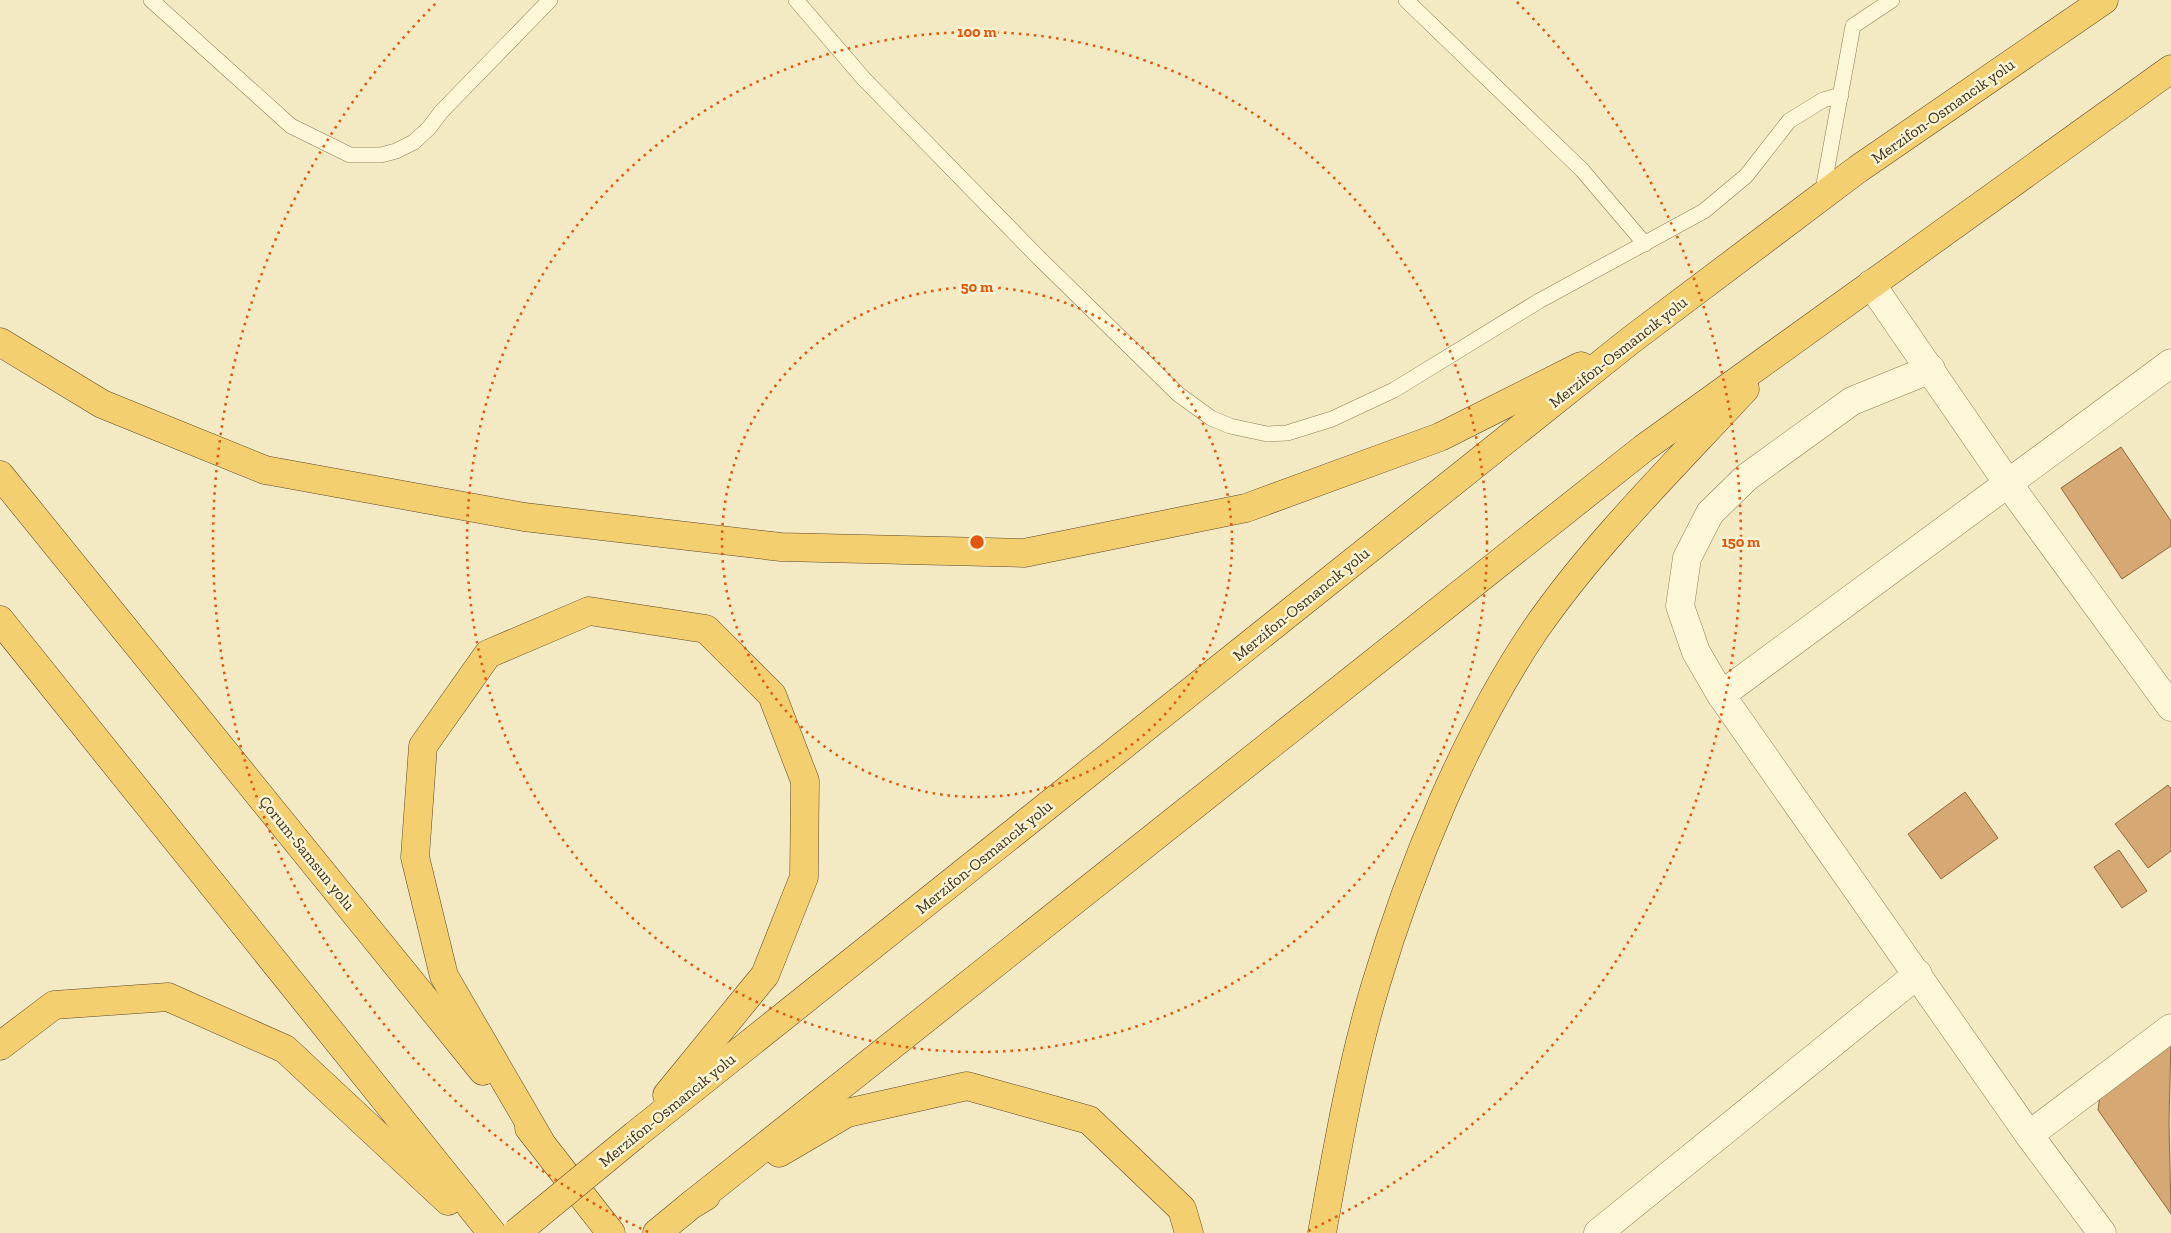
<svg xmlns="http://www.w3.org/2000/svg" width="2171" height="1233" font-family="'Zilla Slab',serif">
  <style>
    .building { fill: #d6a874; stroke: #92673a }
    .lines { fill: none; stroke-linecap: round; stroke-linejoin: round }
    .service-casing { stroke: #907c57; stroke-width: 16 }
    .minor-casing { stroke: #907c57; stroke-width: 29 }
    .trunk-casing { stroke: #5d482b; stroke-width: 29 }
    .service { stroke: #fdf6d7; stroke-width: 15 }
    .minor { stroke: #fdf6d7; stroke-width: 28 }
    .trunk { stroke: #f3cf70; stroke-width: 28 }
    .trunk-bridge-casing { stroke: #5d482b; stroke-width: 29; stroke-linecap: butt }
    .trunk-bridge { stroke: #f3cf70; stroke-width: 28 }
    .ring { fill: none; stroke: #e0570d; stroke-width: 2.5; stroke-dasharray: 2.5 5 }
    .labels { text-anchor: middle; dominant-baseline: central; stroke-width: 5; stroke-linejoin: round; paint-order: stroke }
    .street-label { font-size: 16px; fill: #3e311d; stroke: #faf3d3 }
    .centre { fill: #e0570d; stroke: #faf3d3; stroke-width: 2.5 }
    .ring-label { font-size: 15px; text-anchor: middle; font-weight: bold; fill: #e0570d; stroke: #faf3d3; stroke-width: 5; stroke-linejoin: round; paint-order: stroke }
  </style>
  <rect width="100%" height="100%" fill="#f3eac3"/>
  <g class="building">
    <polygon points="2121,447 2171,521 2171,546 2122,579 2061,488"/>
    <polygon points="2168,785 2171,789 2171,851 2148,868 2115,824"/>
    <polygon points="1965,792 1998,838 1941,879 1908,834"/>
    <polygon points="2119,850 2147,891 2122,908 2094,867"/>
    <polygon points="2171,1038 2169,1122 2171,1214 2098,1110 2101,1088"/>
  </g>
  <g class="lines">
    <g class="service-casing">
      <g id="service">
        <polyline points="151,0 291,126 350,155 381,155 396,151 414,142 429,128 441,112 550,0"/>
        <polyline points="796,0 864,79 1039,258 1178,394 1211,418 1230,426 1267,434 1287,433 1332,419 1394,390 1539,301 1704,211 1746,176 1789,121 1823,100 1841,95"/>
        <polyline points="1406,0 1582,170 1645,244"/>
        <polyline points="1822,195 1853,26 1892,0"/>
      </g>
    </g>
    <g class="minor-casing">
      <g id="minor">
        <polyline points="1871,284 2007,482 2171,707"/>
        <polyline points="1931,369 1852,401 1747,477 1710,513 1687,558 1680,606 1696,652 1721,695 2029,1135 2102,1233"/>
        <polyline points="1721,695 2171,363"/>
        <polyline points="2029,1135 2171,1028"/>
        <polyline points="1598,1233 1918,974"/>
      </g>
    </g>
    <g class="trunk-casing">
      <g id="trunk">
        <polyline points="0,342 102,404 265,470 524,517 781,547 1024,553 1246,508 1440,437 1581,366"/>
        <polyline points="0,475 483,1071"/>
        <polyline points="0,620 492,1233"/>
        <polyline points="0,1046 54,1005 168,997 285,1049 448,1201"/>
        <polyline points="529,1128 611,1233"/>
        <polyline points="635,1135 1631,340 1858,169 2104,0"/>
        <polyline points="540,1141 444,976 415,857 423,746 488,654 589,611 706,629 772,695 805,781 804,877 765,975 667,1095"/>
        <polyline points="779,1153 847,1113 967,1086 1089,1120 1182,1209 1189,1233"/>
        <polyline points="691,1205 1644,448 2171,69"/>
        <polyline points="657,1233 691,1205 706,1196"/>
        <path d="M1322 1233C1337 1151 1351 1067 1375 987 1410 869 1466 732 1535 630 1595 543 1673 467 1745 389"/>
      </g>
    </g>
    <use href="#service" class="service"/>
    <use href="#minor" class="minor"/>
    <use href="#trunk" class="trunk"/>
    <g class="trunk-bridge-casing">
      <polyline id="trunk-bridge" points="516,1233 635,1135"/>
    </g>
    <use href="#trunk-bridge" class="trunk-bridge"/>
  </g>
  <g class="ring">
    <circle cx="977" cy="542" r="255"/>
    <circle cx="977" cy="542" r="510"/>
    <path d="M648 1232A764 764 0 0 1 437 2M1517 2A764 764 0 0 1 1306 1232"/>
  </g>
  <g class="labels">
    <g class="street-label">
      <text transform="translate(1943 111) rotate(-35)">Merzifon-Osmancık yolu</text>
      <text transform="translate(1618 352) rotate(-38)">Merzifon-Osmancık yolu</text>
      <text transform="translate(1301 604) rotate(-39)">Merzifon-Osmancık yolu</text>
      <text transform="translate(307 853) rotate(51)">Çorum-Samsun yolu</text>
      <text transform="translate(984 857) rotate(-39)">Merzifon-Osmancık yolu</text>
      <text transform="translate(667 1110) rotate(-39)">Merzifon-Osmancık yolu</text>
    </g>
  </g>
  <circle cx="977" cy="542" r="8" class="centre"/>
  <g class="ring-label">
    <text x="977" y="37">100 m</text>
    <text x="977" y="292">50 m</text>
    <text x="1741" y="547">150 m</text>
  </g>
</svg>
